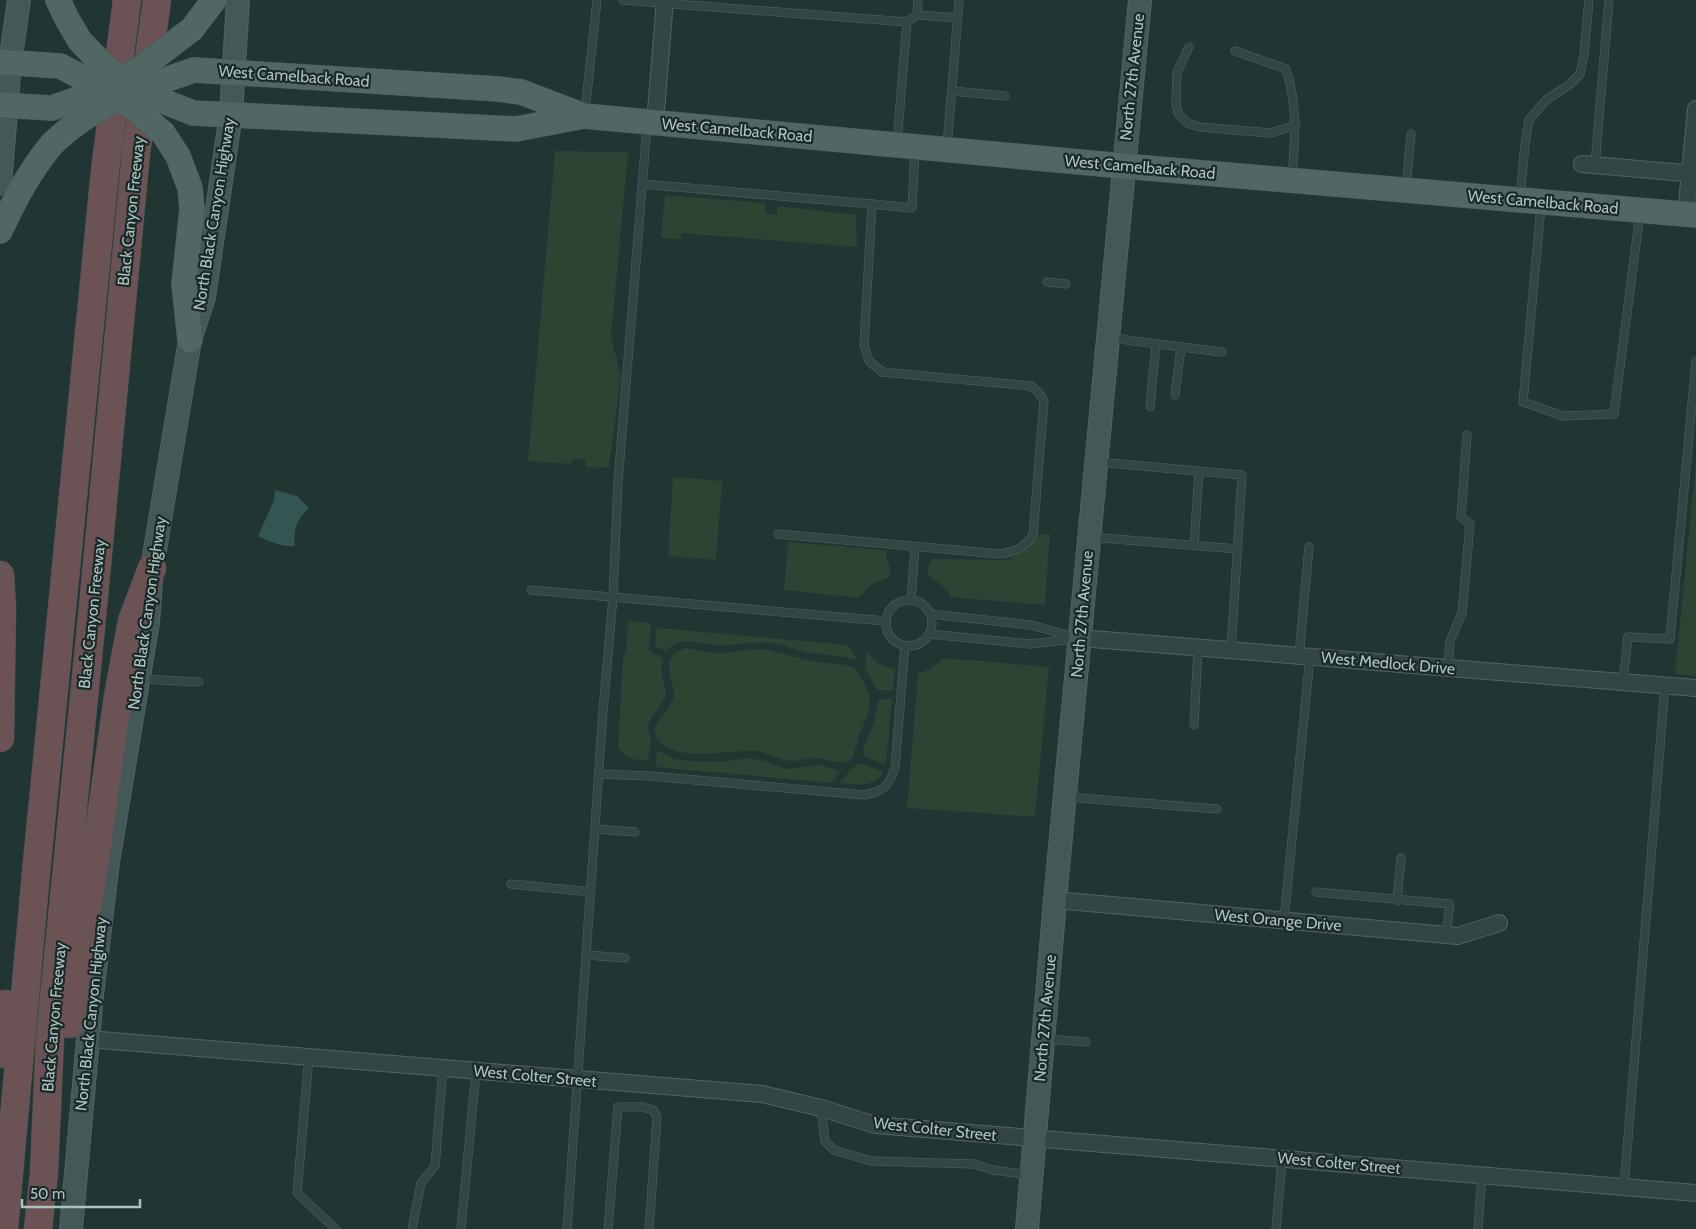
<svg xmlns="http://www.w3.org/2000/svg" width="1696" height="1229" font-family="Cabin,sans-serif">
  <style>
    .grass { fill: #2f4334 }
    .water { fill: #335652 }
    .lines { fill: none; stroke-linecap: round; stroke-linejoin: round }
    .lane-casing { stroke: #526362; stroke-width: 9 }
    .street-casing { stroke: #526362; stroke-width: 18 }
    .secondary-casing { stroke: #526362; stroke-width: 24 }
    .primary-casing { stroke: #415251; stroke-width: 26 }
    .highway-casing { stroke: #3f504e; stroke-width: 29 }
    .lane { stroke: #344644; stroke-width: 8 }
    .street { stroke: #344644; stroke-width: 16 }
    .secondary { stroke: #435857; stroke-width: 22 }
    .primary { stroke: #526664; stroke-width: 25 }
    .highway { stroke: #6b5254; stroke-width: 28 }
    .primary-bridge-casing { stroke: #415251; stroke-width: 26; stroke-linecap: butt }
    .primary-bridge { stroke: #526664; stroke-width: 25 }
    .labels { text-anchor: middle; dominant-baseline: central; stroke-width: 4.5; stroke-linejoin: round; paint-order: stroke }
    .street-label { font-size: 16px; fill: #afc2c1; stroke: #1a2a28 }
  </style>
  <rect width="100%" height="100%" fill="#213533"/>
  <g class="grass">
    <polygon points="555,151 628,152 611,338 621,376 609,468 586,467 585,460 581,458 574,459 571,464 528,461"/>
    <polygon points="665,195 765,203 765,214 777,215 777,206 856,215 857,247 682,233 681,239 661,238"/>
    <polygon points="1696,462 1696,676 1675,674"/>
    <polygon points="673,477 722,481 716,560 668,556"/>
    <polygon points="1038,534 1050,534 1045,605 950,597 947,590 928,575 928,566 933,559 1009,560 1030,546"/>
    <polygon points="788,542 886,550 887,561 891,570 889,577 872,584 859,598 784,590"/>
    <path d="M628 621 651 623 649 650 663 659 661 672 665 688 666 697 649 722 648 729 651 741 648 761C634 759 623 760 618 745L623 658 626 651Z"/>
    <polygon points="657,628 848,645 858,660 845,657 806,652 778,644 762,642 720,646 689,641 678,642 665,651 655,646"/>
    <path d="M686 648 720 654 747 650H769L814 662 840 664 853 667 857 670 866 686 870 698 868 715 860 733 852 759C841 768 825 756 812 758 804 758 798 762 789 761 777 759 766 751 753 751 729 750 679 762 660 742 645 725 669 713 673 699 675 694 674 689 672 684 668 669 666 653 686 648Z"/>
    <path d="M866 651C874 661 882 668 895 669L893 691 878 690 876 688 865 668Z"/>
    <polygon points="944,658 1049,667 1035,817 907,808 918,673 928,670"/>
    <polygon points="880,699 892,699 886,765 864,756 863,748 873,725 878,702"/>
    <polygon points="659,751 675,759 689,761 722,762 748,758 765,761 786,769 819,765 841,771 832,783 655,767 657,752"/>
    <path d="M858 764H862L884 772C872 788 858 785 840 783L850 770Z"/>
  </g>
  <path class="water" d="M275 490 297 496 309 508C297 519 293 529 295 546 281 547 271 542 258 536L274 500Z"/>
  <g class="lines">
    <g class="lane-casing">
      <g id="lane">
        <polyline points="623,0 907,22 917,15 958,18"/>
        <polyline points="917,15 918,0"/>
        <polyline points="1189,47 1177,72 1176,103 1178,113 1187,123 1200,127 1271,133 1296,125"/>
        <path d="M1235 51 1286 69C1298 106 1295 140 1292 178"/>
        <polyline points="952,91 1005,96"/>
        <polyline points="585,112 597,0"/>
        <polyline points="897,143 907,22"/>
        <polyline points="947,147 959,0"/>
        <polyline points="1595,165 1609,0"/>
        <polyline points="642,184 872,204"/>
        <polyline points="1406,187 1411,134"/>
        <polyline points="1520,198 1525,144 1529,120 1546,100 1569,85 1580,74 1584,55 1589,0"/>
        <polyline points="1541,206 1523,402 1563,416 1614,414 1640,213"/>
        <polyline points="1047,282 1066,284"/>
        <polyline points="1110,337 1133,341 1222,352"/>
        <polyline points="1175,395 1181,347"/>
        <polyline points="1150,407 1156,344"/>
        <polyline points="1098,462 1242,475 1231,651"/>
        <path d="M778 534 1000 554C1015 552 1023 548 1033 536L1044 401 1039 393 1031 386 882 372 869 361 864 345 872 204 912 208 915 149"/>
        <polyline points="1090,537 1238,549"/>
        <polyline points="1194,545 1199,471"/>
        <polyline points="531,590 886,621"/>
        <circle cx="909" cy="623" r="23"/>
        <polyline points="911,601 915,547"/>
        <polyline points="930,614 1031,625 1078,638"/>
        <polyline points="929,634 1030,644 1074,639"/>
        <polyline points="1299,656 1309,547"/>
        <polyline points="1448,668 1450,641 1462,613 1470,524 1461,517 1467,435"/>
        <polyline points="141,679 199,682"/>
        <polyline points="1623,682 1628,637 1670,639 1696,361"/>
        <polyline points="1194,725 1198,648"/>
        <path d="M599 774 650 776 864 795C884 791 888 787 895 768L905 646"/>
        <polyline points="1067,797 1217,809"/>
        <polyline points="595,829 635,832"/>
        <polyline points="511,884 591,892"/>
        <polyline points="1316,892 1450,904 1446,935"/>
        <polyline points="1397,901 1401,858"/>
        <polyline points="1284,920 1310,657"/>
        <polyline points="587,955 625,958"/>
        <polyline points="1046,1039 1086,1042"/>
        <polyline points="309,1057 297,1193 336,1229"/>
        <polyline points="821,1108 825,1141 834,1150 871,1161 974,1164 993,1170 1028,1175"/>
        <polyline points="1624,1187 1665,686"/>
        <polyline points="412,1229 421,1183 435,1166 443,1068"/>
        <polyline points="461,1229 476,1071"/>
        <polyline points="567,1229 603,711 613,597 618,482 647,126"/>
        <polyline points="608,1229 618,1107 642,1107 653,1110 657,1117 649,1229"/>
        <polyline points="1276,1229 1282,1159"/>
        <polyline points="1478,1229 1482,1175"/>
      </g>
    </g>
    <g class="street-casing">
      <g id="street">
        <polyline points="655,123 665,0"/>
        <polyline points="1582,164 1696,174"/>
        <polyline points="1686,214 1696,109"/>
        <polyline points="1080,638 1696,688"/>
        <polyline points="1055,900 1458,936 1499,923"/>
        <polyline points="88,1039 762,1094 821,1108 875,1125 1696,1193"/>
      </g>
    </g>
    <g class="secondary-casing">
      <g id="secondary">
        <polyline points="0,184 10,63 19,0"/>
        <polyline points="71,1229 92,995 108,862 148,622 152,568 190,340 204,297 231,114 238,0"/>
        <polyline points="1027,1229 1055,900 1140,0"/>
      </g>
    </g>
    <g class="primary-casing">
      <g id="primary">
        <polyline points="58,0 67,19"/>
        <polyline points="192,29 214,0"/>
        <polyline points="0,62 60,66"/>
        <polyline points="194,70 498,89 521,92 584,116 1123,166 1696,215"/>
        <polyline points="0,105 52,108"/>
        <polyline points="193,113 516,129 584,116"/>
        <polyline points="178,156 190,188 192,209 184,284 190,340"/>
        <path d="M0 231C15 199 29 172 52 144"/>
      </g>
    </g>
    <g class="highway-casing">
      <g id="highway">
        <polyline points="0,575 2,608 0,738"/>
        <polyline points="70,1024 82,936 95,861 118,696 132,621 152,568"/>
        <polyline points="0,1054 5,1004"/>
        <polyline points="4,1229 36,873 105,171 127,0"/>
        <polyline points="38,1229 44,1173 50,1038 92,617 136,153 157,0"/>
      </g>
    </g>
    <use href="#lane" class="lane"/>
    <use href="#street" class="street"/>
    <use href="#secondary" class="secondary"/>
    <use href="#primary" class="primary"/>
    <use href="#highway" class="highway"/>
    <g class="primary-bridge-casing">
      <g id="primary-bridge">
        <polyline points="67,19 80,41 105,67 135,90 193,113"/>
        <polyline points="60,66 105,89 135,109 163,133 178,156"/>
        <polyline points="52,108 105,89 141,68 192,29"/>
        <path d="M52 144C93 104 141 88 194 70"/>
      </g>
    </g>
    <use href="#primary-bridge" class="primary-bridge"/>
  </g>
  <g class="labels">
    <g class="street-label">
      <text transform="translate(294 76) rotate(4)">West Camelback Road</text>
      <text transform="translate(1132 77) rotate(-84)">North 27th Avenue</text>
      <text transform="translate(737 130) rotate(5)">West Camelback Road</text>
      <text transform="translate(1140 167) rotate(5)">West Camelback Road</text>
      <text transform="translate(1543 202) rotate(5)">West Camelback Road</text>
      <text transform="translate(131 211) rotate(-84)">Black Canyon Freeway</text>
      <text transform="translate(214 214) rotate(-81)">North Black Canyon Highway</text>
      <text transform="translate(147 613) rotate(-82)">North Black Canyon Highway</text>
      <text transform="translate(92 614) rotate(-84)">Black Canyon Freeway</text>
      <text transform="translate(1082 614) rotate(-85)">North 27th Avenue</text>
      <text transform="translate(1388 663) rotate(5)">West Medlock Drive</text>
      <text transform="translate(1278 920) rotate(5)">West Orange Drive</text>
      <text transform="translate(91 1014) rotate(-84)">North Black Canyon Highway</text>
      <text transform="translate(54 1017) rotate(-85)">Black Canyon Freeway</text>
      <text transform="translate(1045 1018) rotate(-85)">North 27th Avenue</text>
      <text transform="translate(535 1076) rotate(5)">West Colter Street</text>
      <text transform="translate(935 1129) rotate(6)">West Colter Street</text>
      <text transform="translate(1339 1163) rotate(5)">West Colter Street</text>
    </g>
  </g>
  <path d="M22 1199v8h118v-8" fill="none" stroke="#afc2c1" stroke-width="2.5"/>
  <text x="30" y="1199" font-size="15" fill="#afc2c1" stroke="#1a2a28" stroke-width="4" paint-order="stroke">50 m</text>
</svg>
